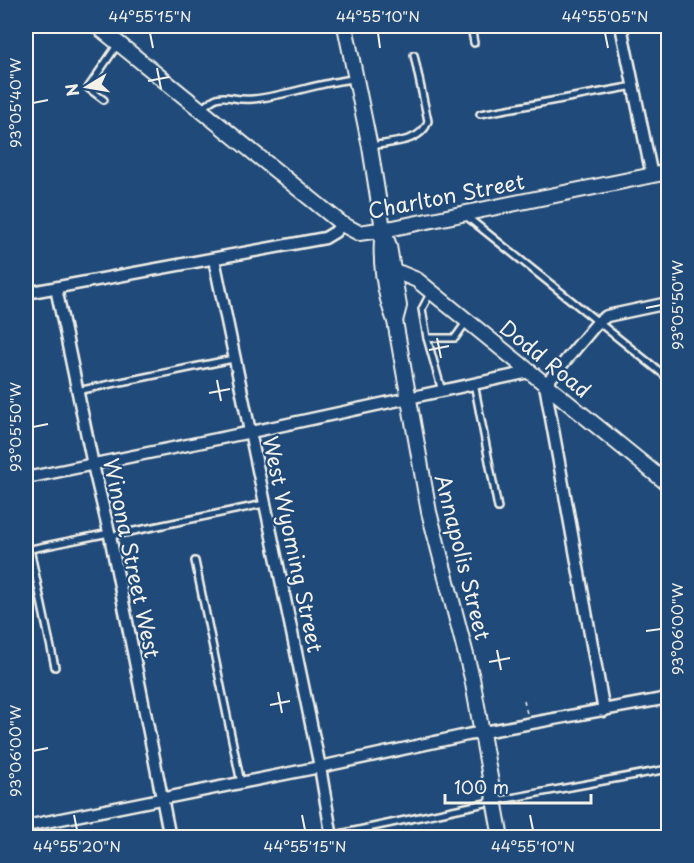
<svg xmlns="http://www.w3.org/2000/svg" width="694" height="863" font-family="'Playpen Sans',sans-serif">
  <style>
    .lines { fill: none; stroke-linecap: round; stroke-linejoin: round }
    .service-casing { stroke: #f4f1e8; stroke-width: 10 }
    .minor-casing { stroke: #f4f1e8; stroke-width: 15 }
    .tertiary-casing { stroke: #f4f1e8; stroke-width: 18 }
    .path { stroke: #f4f1e8; stroke-width: 1.5; stroke-dasharray: 4.5 4.5; stroke-linecap: butt }
    .service { stroke: #1f4a7a; stroke-width: 5 }
    .minor { stroke: #1f4a7a; stroke-width: 10 }
    .tertiary { stroke: #1f4a7a; stroke-width: 14 }
    .ticks { fill: none; stroke: #f4f1e8; stroke-width: 2 }
    .labels { text-anchor: middle; dominant-baseline: central; stroke-width: 4.5; stroke-linejoin: round; paint-order: stroke }
    .street-label { font-size: 21px; fill: #f4f1e8; stroke: #1f4a7a }
    .neatline { fill: none; stroke: #f4f1e8; stroke-width: 2 }
    .ticks-label { font-size: 15px; text-anchor: middle; fill: #f4f1e8 }
  </style>
  <rect width="100%" height="100%" fill="#1f4a7a"/>
  <filter id="ink" filterUnits="userSpaceOnUse"><feTurbulence type="fractalNoise" baseFrequency=".0167" numOctaves="2"/><feDisplacementMap in="SourceGraphic" scale="12" xChannelSelector="R" yChannelSelector="G"/><feConvolveMatrix kernelMatrix="1 2 1 2 8 2 1 2 1" color-interpolation-filters="sRGB"/></filter>
  <g filter="url(#ink)">
    <g class="lines">
      <g class="service-casing">
        <g id="service">
          <polyline points="471,26 474,43"/>
          <polyline points="104,100 88,88 118,44"/>
          <path d="M202 109C223 87 228 102 253 99 287 96 320 82 354 79"/>
          <polyline points="480,114 634,86"/>
          <path d="M371 146C390 142 422 143 428 121L414 55"/>
          <polyline points="466,216 668,378"/>
          <polyline points="431,292 422,309 427,338 442,391"/>
          <polyline points="427,338 455,338 467,321"/>
          <polyline points="474,383 498,508"/>
          <polyline points="77,391 233,359"/>
          <polyline points="110,536 264,504"/>
          <polyline points="30,549 55,667"/>
          <polyline points="26,550 109,533"/>
          <polyline points="195,561 241,783"/>
          <polyline points="321,838 495,801 668,769"/>
        </g>
      </g>
      <g class="minor-casing">
        <g id="minor">
          <polyline points="621,26 652,176"/>
          <polyline points="214,259 320,767 332,838"/>
          <polyline points="56,288 93,465 110,536 170,838"/>
          <polyline points="26,293 325,238 335,232 342,224"/>
          <polyline points="26,478 251,432 529,372"/>
          <polyline points="604,711 545,385 598,322 607,316 668,303"/>
          <polyline points="26,826 320,767 467,735 668,698"/>
        </g>
      </g>
      <g class="tertiary-casing">
        <g id="tertiary">
          <polyline points="97,26 342,224 359,233 393,228 668,172"/>
          <polyline points="345,26 370,147 383,229 389,246 399,306 395,321"/>
          <path d="M383 229C379 259 384 293 395 321L429 512 472 678 501 838"/>
          <polyline points="394,275 400,273 417,280 668,484"/>
        </g>
      </g>
      <polyline class="path" points="524,700 527,714"/>
      <use href="#service" class="service"/>
      <use href="#minor" class="minor"/>
      <use href="#tertiary" class="tertiary"/>
    </g>
  </g>
  <path class="ticks" d="M150 33 153 48M378 33 380 48M605 33 608 48M157 68 161 89M148 81 169 77M33 103 48 100M646 308 661 305M437 338 441 358M429 350 449 346M217 380 221 401M209 393 230 389M33 427 48 424M646 631 661 629M497 650 501 670M489 662 510 658M278 692 282 713M270 705 290 701M33 751 48 748M74 815 77 830M302 815 305 830M530 815 533 830"/>
  <g class="labels">
    <g class="street-label">
      <text transform="translate(446 195) rotate(-11)">Charlton Street</text>
      <text transform="translate(546 358) rotate(39)">Dodd Road</text>
      <text transform="translate(294 544) rotate(78)">West Wyoming Street</text>
      <text transform="translate(464 557) rotate(76)">Annapolis Street</text>
      <text transform="translate(133 558) rotate(78)">Winona Street West</text>
    </g>
  </g>
  <rect width="694" height="863" fill="none" stroke="#1f4a7a" stroke-width="66"/>
  <g transform="translate(87 87) rotate(259)" stroke="#1f4a7a" stroke-width="4.5" paint-order="stroke">
  <path d="M0-4.5L10 22L0 15L-10 22Z" fill="#f4f1e8"/>
  <text y="-9" font-size="16" font-weight="bold" text-anchor="middle" fill="#f4f1e8">N</text>
  </g>
  <path d="M445 794v9h146v-9" fill="none" stroke="#f4f1e8" stroke-width="3"/>
  <text x="454" y="794" font-size="18" fill="#f4f1e8" stroke="#1f4a7a" stroke-width="4.5" paint-order="stroke">100 m</text>
  <rect x="33" y="33" width="628" height="797" class="neatline"/>
  <g class="ticks-label">
    <text x="150" y="22">44°55'15"N</text>
    <text x="378" y="22">44°55'10"N</text>
    <text x="605" y="22">44°55'05"N</text>
    <text transform="translate(16 103) rotate(-90)" y="5">93°05'40"W</text>
    <text transform="translate(678 305) rotate(-90)" y="5">93°05'50"W</text>
    <text transform="translate(16 427) rotate(-90)" y="5">93°05'50"W</text>
    <text transform="translate(678 629) rotate(-90)" y="5">93°06'00"W</text>
    <text transform="translate(16 751) rotate(-90)" y="5">93°06'00"W</text>
    <text x="77" y="852">44°55'20"N</text>
    <text x="305" y="852">44°55'15"N</text>
    <text x="533" y="852">44°55'10"N</text>
  </g>
</svg>
